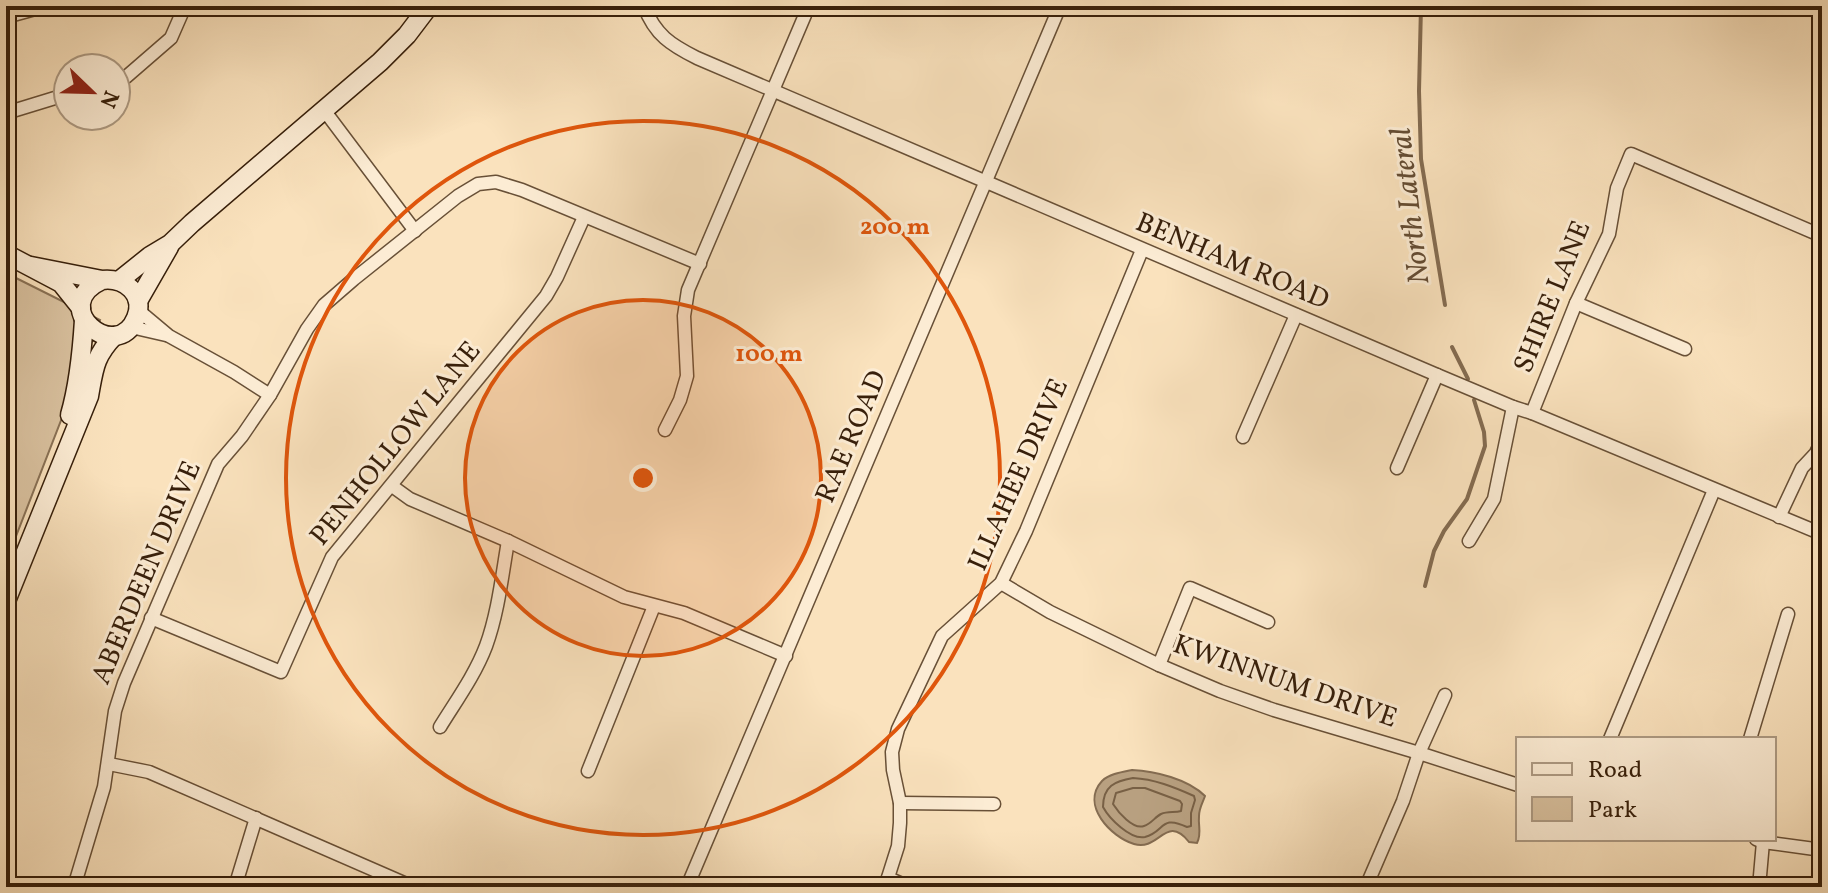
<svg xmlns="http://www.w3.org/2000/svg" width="1828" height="893" font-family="Vollkorn,serif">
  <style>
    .green { fill: #d9c19f; stroke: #887054; stroke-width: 2 }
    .water { fill: #b8a080; stroke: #846c51; stroke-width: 2 }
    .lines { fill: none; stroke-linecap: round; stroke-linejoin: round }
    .shore { stroke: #786045; stroke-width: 2 }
    .stream { stroke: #846c51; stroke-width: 4 }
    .street-casing { stroke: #685037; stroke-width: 15 }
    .secondary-casing { stroke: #371f0a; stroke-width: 21 }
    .street { stroke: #fcecd4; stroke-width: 12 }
    .secondary { stroke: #fcecd4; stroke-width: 18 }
    .ring { fill: none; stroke: #df560c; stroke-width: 4 }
    .labels { text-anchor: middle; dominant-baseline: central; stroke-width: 6; stroke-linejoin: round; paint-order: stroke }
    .street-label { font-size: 28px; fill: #371f0a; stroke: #fcecd4 }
    .water-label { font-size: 30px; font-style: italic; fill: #644c33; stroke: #fcecd4 }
    .centre { fill: #df560c; stroke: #fcecd4; stroke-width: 4 }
    .ring-label { font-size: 24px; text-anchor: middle; font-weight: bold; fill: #df560c; stroke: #fcecd4; stroke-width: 6; stroke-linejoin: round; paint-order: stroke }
  </style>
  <rect width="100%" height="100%" fill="#fae2bd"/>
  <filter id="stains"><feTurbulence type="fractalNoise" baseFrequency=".0025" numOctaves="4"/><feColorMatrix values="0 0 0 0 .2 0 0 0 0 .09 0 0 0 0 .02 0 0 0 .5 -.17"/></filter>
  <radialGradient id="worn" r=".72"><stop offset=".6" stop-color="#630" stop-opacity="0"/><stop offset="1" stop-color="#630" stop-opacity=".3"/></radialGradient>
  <polygon class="green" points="6,273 100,320 6,562"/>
  <path class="water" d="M1132 770C1155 771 1188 779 1205 796 1203 802 1199 808 1199 816 1198 827 1202 833 1197 843L1189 842C1166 813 1159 852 1134 844 1111 837 1080 805 1102 781 1109 774 1122 772 1132 770Z"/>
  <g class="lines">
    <g class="shore">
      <path d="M1133 778C1154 779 1174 787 1194 796L1195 800 1191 813V826L1187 827C1160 814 1165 832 1145 837 1130 840 1109 818 1103 807 1103 786 1115 781 1133 778Z"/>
      <path d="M1133 788H1145L1180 801 1182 804 1181 811C1175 813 1168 811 1161 814 1155 817 1151 824 1144 826 1133 830 1118 812 1113 804L1116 793Z"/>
    </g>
    <g class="stream">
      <polyline points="1421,6 1419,91 1421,159 1445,305"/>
      <polyline points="1452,347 1468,379"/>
      <polyline points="1425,586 1434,551 1444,531 1467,499 1485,446 1484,432 1474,400"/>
    </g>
    <g class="street-casing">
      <g id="street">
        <path d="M644 6C655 35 671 45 697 58L1437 375 1513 407 1532 413 1822 534"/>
        <polyline points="6,17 46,6"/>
        <polyline points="116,80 126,77 171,38 185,6"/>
        <polyline points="324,110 415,231"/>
        <polyline points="6,113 68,94"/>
        <polyline points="1576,303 1685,349"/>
        <polyline points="138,310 169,336 234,372 270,395"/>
        <polyline points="131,327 166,335"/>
        <polyline points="1532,413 1576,303 1609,234 1617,188 1631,154 1822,236"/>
        <polyline points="665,430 680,400 687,376 684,316 688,290 805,15 808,6"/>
        <polyline points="1243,437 1296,315"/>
        <polyline points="1397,468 1437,375"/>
        <polyline points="392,486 410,499 508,541 624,597 684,613 786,656"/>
        <polyline points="1779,517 1802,468 1816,453 1822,440"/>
        <polyline points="1469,541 1494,499 1513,407"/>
        <polyline points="1001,583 1050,612 1159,665 1220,691 1274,710 1419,753 1518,785"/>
        <polyline points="151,618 281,672 332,557 546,296 557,277 584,217"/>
        <polyline points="1159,665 1190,588 1268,622"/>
        <path d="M440 727C456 701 475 675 486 646 498 613 502 576 508 541"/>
        <polyline points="1610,739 1714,490"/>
        <polyline points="1750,739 1788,614"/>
        <polyline points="109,764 149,772 413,887"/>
        <polyline points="588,771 654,606"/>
        <polyline points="900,803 994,804"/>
        <polyline points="1756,839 1763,842 1822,850"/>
        <polyline points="888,878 909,887"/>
        <polyline points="74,887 104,787 115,711 124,683 218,464 242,436 270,395 307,329 324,305 354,279 458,196 478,184 496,182 522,190 700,264"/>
        <polyline points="235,887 256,818"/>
        <polyline points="687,887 1060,6"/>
        <polyline points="885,887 898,846 900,823 900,803 893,770 892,752 898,729 942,636 1001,583 1026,531 1142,250"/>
        <polyline points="1366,887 1403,801 1419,753 1445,695"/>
        <polyline points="1759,887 1763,842"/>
      </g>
    </g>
    <g class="secondary-casing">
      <g id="secondary">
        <polyline points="6,254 61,283 81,308"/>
        <path d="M31 266 102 280C124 277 146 294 136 318 116 366 46 306 102 280"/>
        <polyline points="120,280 150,256 170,244 192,223 380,62 407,35 429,6"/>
        <polyline points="138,301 169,247"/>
        <path d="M70 415C79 384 82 352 84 320"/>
        <path d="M6 601 89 396C94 369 94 357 114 336"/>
      </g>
    </g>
    <use href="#street" class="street"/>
    <use href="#secondary" class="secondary"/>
  </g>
  <circle cx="643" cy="478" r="178" fill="#df560c" fill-opacity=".12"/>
  <g class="ring">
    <circle cx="643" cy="478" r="178"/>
    <circle cx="643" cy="478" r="357"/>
  </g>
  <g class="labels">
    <g class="street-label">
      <text transform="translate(1232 262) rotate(23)">BENHAM ROAD</text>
      <text transform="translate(1553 297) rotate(-68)">SHIRE LANE</text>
      <text transform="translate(852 437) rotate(-67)">RAE ROAD</text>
      <text transform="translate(396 444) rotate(-51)">PENHOLLOW LANE</text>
      <text transform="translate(1019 475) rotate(-66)">ILLAHEE DRIVE</text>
      <text transform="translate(147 573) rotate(-67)">ABERDEEN DRIVE</text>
      <text transform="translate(1285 682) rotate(19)">KWINNUM DRIVE</text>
    </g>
    <g class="water-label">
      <text transform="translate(1411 206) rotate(-97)">North Lateral</text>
    </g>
  </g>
  <circle cx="643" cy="478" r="12" class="centre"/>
  <g class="ring-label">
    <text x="895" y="234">200 m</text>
    <text x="769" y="361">100 m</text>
  </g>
  <rect width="1828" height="893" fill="none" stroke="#fae2bd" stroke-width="32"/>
  <rect x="8" y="8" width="1812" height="877" fill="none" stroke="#371f0a" stroke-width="4"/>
  <rect x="16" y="16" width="1796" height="861" fill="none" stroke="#371f0a" stroke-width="2"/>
  <rect x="1516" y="737" width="260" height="104" fill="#fcecd4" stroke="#ad9a83" stroke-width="2"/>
  <rect x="1532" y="763" width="40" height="12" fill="#fcecd4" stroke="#ad9a83" stroke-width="2"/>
  <text x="1588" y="777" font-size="24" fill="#371f0a">Road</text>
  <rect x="1532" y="797" width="40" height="24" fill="#d9c19f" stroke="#ad9a83" stroke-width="2"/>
  <text x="1588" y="817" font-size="24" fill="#371f0a">Park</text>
  <g transform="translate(92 92) rotate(113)"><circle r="38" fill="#fcecd4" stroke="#ad9a83" stroke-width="2"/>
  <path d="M0-6L14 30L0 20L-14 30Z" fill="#8f2418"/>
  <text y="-12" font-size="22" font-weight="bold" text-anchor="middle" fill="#371f0a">N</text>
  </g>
  <rect width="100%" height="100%" filter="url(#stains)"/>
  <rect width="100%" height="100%" fill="url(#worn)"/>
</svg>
